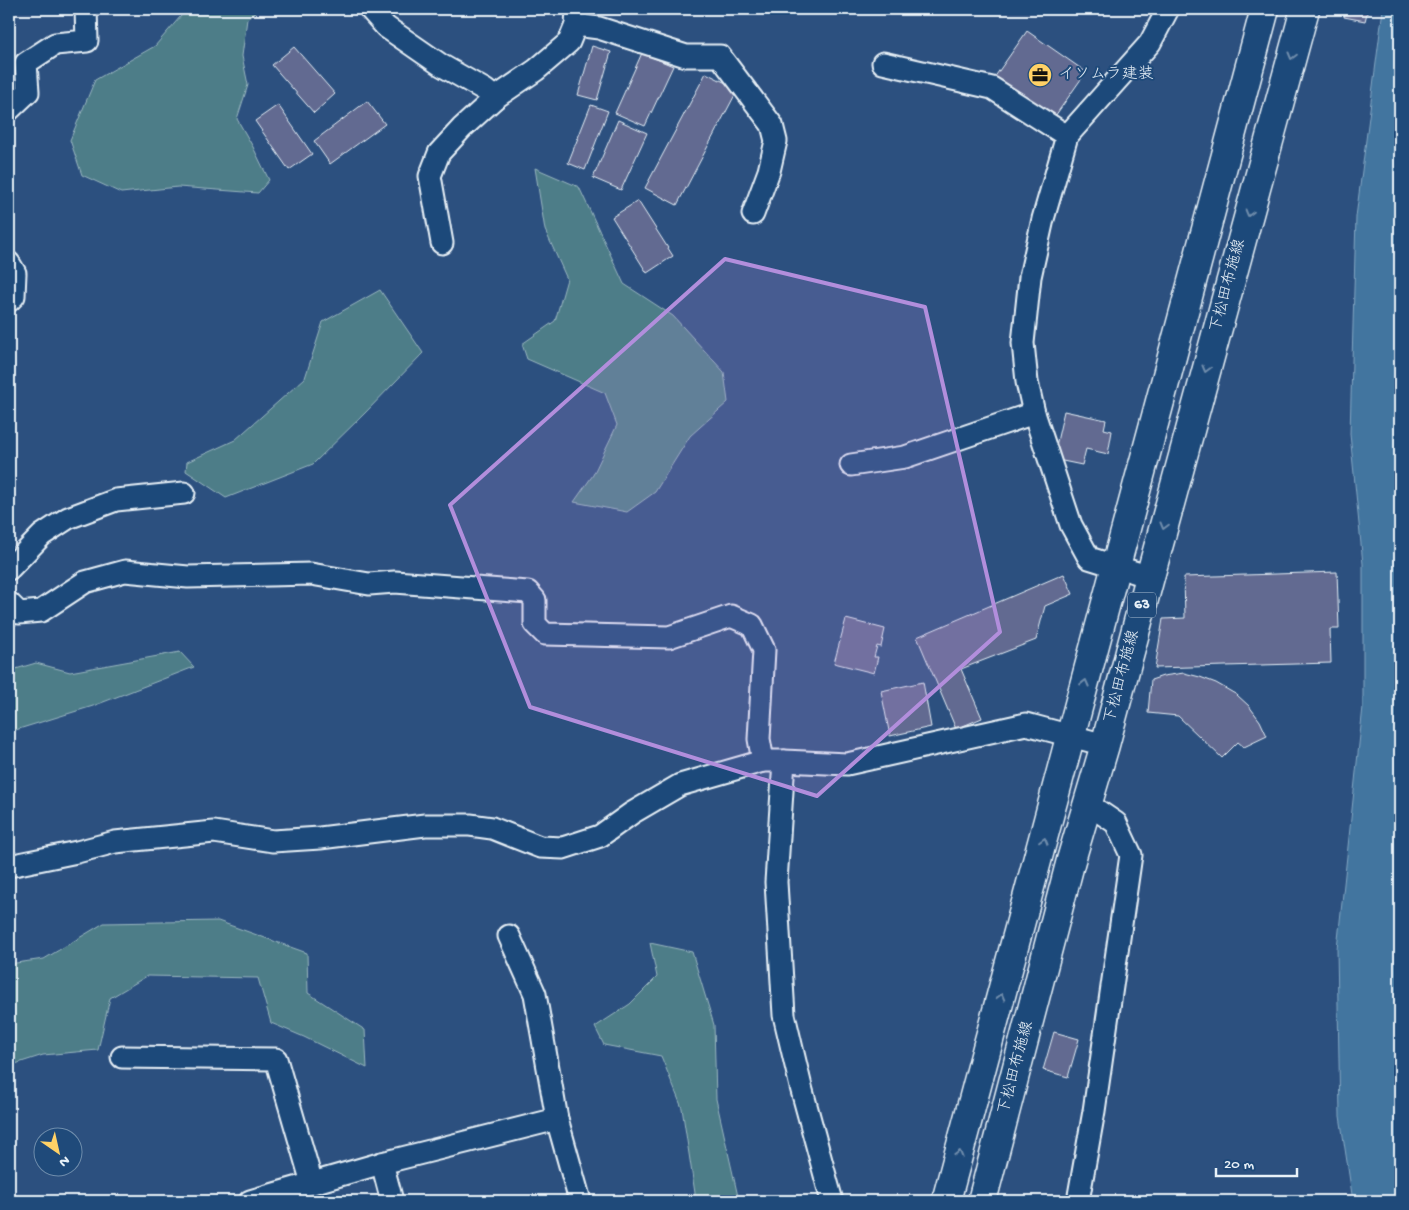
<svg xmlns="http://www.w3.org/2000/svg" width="1409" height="1210" font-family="'Gochi Hand','Klee One',sans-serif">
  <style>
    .green { fill: #4d7d88; stroke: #9ab7c0 }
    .water { fill: #42759f; stroke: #84a7c3 }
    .building { fill: #626a91; stroke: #e8f1f8 }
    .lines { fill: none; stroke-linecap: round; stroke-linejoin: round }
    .minor-casing { stroke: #e8f1f8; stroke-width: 25 }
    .primary-casing { stroke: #e8f1f8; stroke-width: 31 }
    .minor { stroke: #1f4a7a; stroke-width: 21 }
    .primary { stroke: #1f4a7a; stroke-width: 28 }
    .oneway { stroke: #6f8dac }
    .marked { fill: #b28edc; fill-opacity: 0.2; stroke: #b28edc; stroke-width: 4; stroke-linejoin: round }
    .labels { text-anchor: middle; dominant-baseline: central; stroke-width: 4; stroke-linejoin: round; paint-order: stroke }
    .shield { fill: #1f4a7a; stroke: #acbfd2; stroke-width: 1 }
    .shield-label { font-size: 15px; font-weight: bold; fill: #e8f1f8 }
    .poi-label { font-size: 16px; fill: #e8f1f8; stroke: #1f4a7a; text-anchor: start }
    .street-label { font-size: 16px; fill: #e8f1f8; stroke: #1f4a7a }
  </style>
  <rect width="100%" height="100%" fill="#2c507f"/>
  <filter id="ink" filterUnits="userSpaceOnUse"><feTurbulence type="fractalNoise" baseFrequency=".02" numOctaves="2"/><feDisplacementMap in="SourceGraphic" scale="10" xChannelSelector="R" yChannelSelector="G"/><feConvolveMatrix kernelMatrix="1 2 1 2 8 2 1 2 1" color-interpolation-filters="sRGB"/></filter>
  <g filter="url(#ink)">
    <g class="green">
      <polygon points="187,9 259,9 247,19 242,56 248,85 237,119 253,147 269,180 258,193 178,187 121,193 82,175 70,140 95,80 155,46"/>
      <polygon points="535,168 579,187 624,284 673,316 724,372 728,402 690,436 655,492 627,512 574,502 593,475 617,425 605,393 527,359 522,344 555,321 567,279 545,230"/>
      <polygon points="380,290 423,353 365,413 313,464 226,498 186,471 187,462 235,440 305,378 323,322"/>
      <polygon points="180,652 194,667 93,706 9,732 9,671 36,663 70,672"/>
      <polygon points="218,921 307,953 308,993 365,1030 367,1068 304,1037 271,1023 258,978 147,976 110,998 98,1050 43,1055 9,1066 9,964 44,959 104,923"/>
      <polygon points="650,943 692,952 714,1025 716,1099 739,1201 694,1201 695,1193 682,1108 661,1056 604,1045 595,1027 630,1004 657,977"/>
    </g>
    <polygon class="water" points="1383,9 1400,9 1400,1201 1353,1201 1340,1116 1337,949 1363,707 1363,564 1350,434 1356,217"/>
    <g class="building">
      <polygon points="1346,9 1368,9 1365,21 1344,17"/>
      <polygon points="1027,31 1086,72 1053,119 994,78"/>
      <polygon points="592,46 611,52 597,100 578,95"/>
      <polygon points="294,47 335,94 314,113 272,65"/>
      <polygon points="642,53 673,66 645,126 615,113"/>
      <polygon points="706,73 738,89 677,205 645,188"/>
      <polygon points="367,101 385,124 330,164 314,141"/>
      <polygon points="278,105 312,154 289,170 255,121"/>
      <polygon points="591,105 608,111 585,170 568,163"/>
      <polygon points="618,120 647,133 621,190 593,178"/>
      <polygon points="638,201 673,256 647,273 612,217"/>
      <polygon points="1064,411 1106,420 1104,429 1112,431 1108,454 1086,449 1082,465 1053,459"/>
      <polygon points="1337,572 1339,629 1330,629 1331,663 1155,668 1163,619 1185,618 1184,577"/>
      <polygon points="1064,574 1073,594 1045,606 1036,640 961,669 982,718 956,729 917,637"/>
      <polygon points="846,619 885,629 881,647 877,646 874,657 878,657 874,673 834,663"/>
      <polygon points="1184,673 1200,677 1216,683 1237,695 1249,706 1260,721 1267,736 1244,747 1238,742 1222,758 1178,716 1148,713 1151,680 1163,676"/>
      <polygon points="923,682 931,727 890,736 881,691"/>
      <polygon points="1054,1032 1079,1039 1068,1077 1043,1070"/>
    </g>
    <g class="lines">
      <g class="minor-casing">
        <g id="minor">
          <polyline points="370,9 386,27 441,65 485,90 495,98"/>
          <polyline points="576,25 599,28 686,56 720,56 772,125 776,141 769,171 753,214"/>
          <polyline points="883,63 992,88 1067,136"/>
          <polyline points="9,110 28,92 26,63 55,44 87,41 86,9"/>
          <polyline points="442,243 430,176 439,153 462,128 495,98 536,70 569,42 576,25 577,9"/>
          <polyline points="9,263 15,273 14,296 9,301"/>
          <polyline points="851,465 905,457 1034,413"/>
          <polyline points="9,569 42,535 68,518 116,500 184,493"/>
          <polyline points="1150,577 1089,558 1071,525 1034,413 1027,382 1023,343 1030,277 1043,219 1067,136 1150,43 1168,9"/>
          <polyline points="9,603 19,613 41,611 85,582 125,571 188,577 311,574 369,584 395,582 528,592 535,600 535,624 545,634 669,637 731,616 752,625 764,650 759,739 763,761"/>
          <polyline points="784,761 776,882 784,1015 801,1087 832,1201"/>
          <polyline points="9,866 77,852 115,842 214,832 273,841 320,838 425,825 470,825 492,828 540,847 563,848 600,836 632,813 680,785 763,761 784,761 847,764 1026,724 1105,745"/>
          <polyline points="509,936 535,994 557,1119 580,1201"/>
          <polyline points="122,1057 276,1059 312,1183"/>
          <polyline points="382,1163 392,1201"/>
          <polyline points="250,1201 382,1163 557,1119"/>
          <polyline points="1078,1201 1094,1111 1131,855 1116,823 1088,804"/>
        </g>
      </g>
      <g class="primary-casing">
        <g id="primary">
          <path d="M946 1201C1054 804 1158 406 1265 9"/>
          <polyline points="982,1201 1071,860 1105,745 1150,577 1305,9"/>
        </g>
      </g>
      <use href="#minor" class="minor"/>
      <use href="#primary" class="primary"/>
    </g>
    <defs><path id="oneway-chevron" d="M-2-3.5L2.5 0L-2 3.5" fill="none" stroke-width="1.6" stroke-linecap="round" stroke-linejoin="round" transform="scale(1.25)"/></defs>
    <g class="oneway">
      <use href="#oneway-chevron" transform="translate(1292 56) rotate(105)"/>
      <use href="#oneway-chevron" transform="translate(1249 213) rotate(105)"/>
      <use href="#oneway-chevron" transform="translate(1206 369) rotate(105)"/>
      <use href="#oneway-chevron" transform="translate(1164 526) rotate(105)"/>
      <use href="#oneway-chevron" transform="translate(1085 683) rotate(-76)"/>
      <use href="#oneway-chevron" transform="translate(1044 841) rotate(-75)"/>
      <use href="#oneway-chevron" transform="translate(1001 997) rotate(-75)"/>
      <use href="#oneway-chevron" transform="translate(959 1154) rotate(-75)"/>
    </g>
  </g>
  <path class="marked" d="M725 259 925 307 1000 632 817 796 530 707 450 505Z"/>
  <defs>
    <g id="office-disc" transform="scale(1.25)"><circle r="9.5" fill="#ffd166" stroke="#1f4a7a"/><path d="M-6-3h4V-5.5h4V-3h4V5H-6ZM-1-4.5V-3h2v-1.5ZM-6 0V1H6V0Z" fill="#111"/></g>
  </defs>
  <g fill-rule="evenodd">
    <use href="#office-disc" x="1040" y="75"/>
  </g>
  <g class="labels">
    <rect class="shield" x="1128" y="592.5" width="28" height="25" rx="4"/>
    <g class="shield-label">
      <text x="1142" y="605">63</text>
    </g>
    <g class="poi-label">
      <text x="1058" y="75">イソムラ建装</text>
    </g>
    <g class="street-label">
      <text transform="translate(1229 286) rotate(-75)">下松田布施線</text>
      <text transform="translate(1123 677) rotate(-75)">下松田布施線</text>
      <text transform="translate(1017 1068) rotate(-75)">下松田布施線</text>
    </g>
  </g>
  <rect width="1409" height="1210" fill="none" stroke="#1f4a7a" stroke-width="30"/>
  <rect x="15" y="15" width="1379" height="1180" fill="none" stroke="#e8f1f8" stroke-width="2" filter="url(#ink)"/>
  <g transform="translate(58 1152) rotate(146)"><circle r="24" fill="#1f4a7a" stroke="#6f8dac"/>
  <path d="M0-4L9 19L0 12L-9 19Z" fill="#ffd166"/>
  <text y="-8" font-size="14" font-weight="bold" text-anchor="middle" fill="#e8f1f8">N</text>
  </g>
  <path d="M1216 1168v8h81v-8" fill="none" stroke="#e8f1f8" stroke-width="2.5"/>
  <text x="1224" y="1168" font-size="15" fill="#e8f1f8" stroke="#1f4a7a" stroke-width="4" paint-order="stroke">20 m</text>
</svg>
